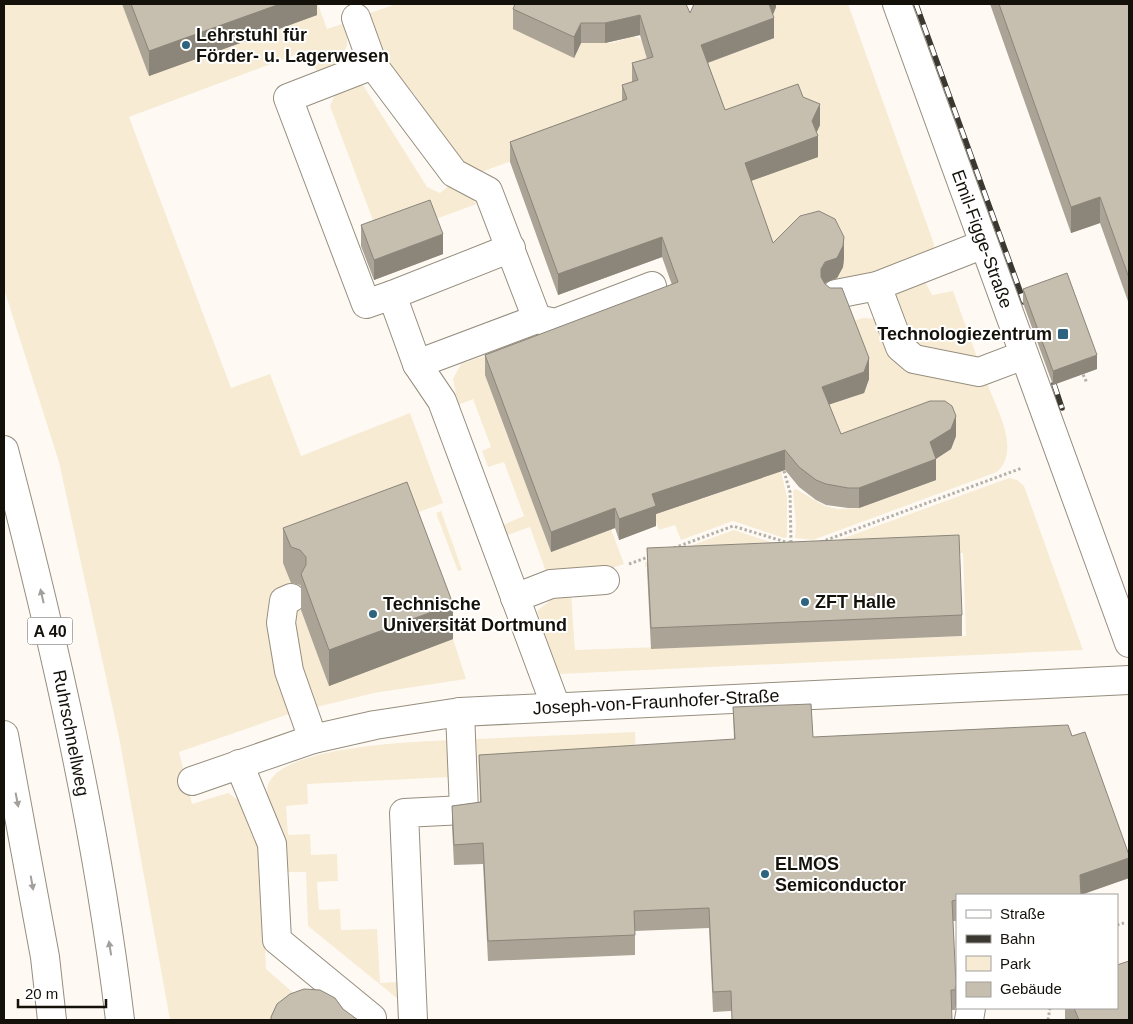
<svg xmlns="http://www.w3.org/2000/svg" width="1133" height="1024" font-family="Helvetica,sans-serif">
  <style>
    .green { fill: #f7ebd4 }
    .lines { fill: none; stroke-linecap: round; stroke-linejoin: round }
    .minor-casing { stroke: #968e7e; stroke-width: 30 }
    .highway-casing { stroke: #968e7e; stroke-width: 30 }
    .path { stroke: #b4b1aa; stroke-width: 3; stroke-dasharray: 2.5 2.5; stroke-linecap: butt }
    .minor { stroke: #fff; stroke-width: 28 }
    .highway { stroke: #fff; stroke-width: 28 }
    .rail-casing { stroke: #3b3831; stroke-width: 5.5 }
    .rail { stroke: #fff; stroke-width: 4; stroke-dasharray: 11; stroke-linecap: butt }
    .wall { fill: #aaa396 }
    .shaded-wall { fill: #8b857a }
    .building { fill: #c6beae; stroke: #8b857a }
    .oneway { fill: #a1a09d }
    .poi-dot { fill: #2e637f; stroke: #fff; stroke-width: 2 }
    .labels { text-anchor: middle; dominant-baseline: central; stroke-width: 4; stroke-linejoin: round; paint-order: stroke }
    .shield { fill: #fff; stroke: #5a5854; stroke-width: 1 }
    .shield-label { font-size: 16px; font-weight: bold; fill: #14110b }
    .poi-label { font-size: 18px; font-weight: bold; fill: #14110b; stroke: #fff; text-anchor: start }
    .street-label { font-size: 18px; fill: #14110b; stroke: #fff }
  </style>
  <rect width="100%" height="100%" fill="#fefaf3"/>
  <g class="green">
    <polygon points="4,4 318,4 327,29 348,22 347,45 340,65 317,72 308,50 129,117 231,388 270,374 301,456 410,413 443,503 284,563 329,685 453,639 466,679 374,693 292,713 179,752 192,804 228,793 243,803 261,849 266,969 320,1016 290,1020 170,1020 119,737 59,462 4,289"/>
    <polygon points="396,4 514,4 516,10 595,43 612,43 634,36 647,42 646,53 648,59 638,100 600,128 468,177 463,172 415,95 377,50 367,14"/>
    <polygon points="770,4 848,4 934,244 934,250 850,288 832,282 843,267 844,258 774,265 748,186 752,181 727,126 705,67 709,62 773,38"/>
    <polygon points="361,82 427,187 440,193 454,182 477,204 380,239 330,106 338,88"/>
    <polygon points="923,278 932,295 953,291 978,360 914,352 895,298 899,290"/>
    <path d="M863 318 878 319 889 333 984 381 988 385C997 411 1021 449 997 472L813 540 795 538 796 525 793 491 796 489 825 506 838 509 859 508 929 459 951 449 956 436 850 451 820 401C838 400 866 401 869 379L847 323Z"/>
    <polygon points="504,349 486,375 551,552 611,529 624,564 609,569 546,572 530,527 507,535 503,525 524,516 504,462 488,467 482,451 491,447 473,399 458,405 453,379 461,364"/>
    <polygon points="781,471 787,497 787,537 784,538 733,521 681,540 675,525 659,530 653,514 698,497 699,500"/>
    <polygon points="1009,478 1017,480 1024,486 1083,650 559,674 537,611 558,594 571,593 575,650 966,636 963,553 645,567 645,562 734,530 803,553"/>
    <polygon points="441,511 462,570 458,571 436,513"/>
    <polygon points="635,732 636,766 479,776 476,739"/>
    <path d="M451 740 452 777 307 784 308 804 286 806 288 835 310 834 311 855 337 854 338 881 317 882 319 910 340 909 341 930 377 929 380 983 397 982 398 999 308 926 306 872H282C278 855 263 799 268 785 281 746 413 742 451 740Z"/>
  </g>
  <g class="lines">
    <g class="minor-casing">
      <g id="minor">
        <polyline points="897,4 1129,643"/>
        <polyline points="356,18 373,65 454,173 488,191 537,319 417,364"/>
        <polyline points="373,65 288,98 366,304 392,295 417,364 442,401 556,707"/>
        <polyline points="877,286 900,347 914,359 979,372 1024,355"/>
        <polyline points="836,294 877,286 984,244"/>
        <polyline points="392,295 511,248"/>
        <polyline points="537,319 555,323 652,286"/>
        <polyline points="291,598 284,601 281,623 289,671 313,739"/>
        <polyline points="515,598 551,584 605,580"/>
        <polyline points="239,764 272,844 277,940 372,1018 370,1020"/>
        <polyline points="192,781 313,739 375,725 460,712 1129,680"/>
        <polyline points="413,1020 404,813 464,810 460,712"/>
        <polyline points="969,1020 971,1008"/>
      </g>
    </g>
    <g class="highway-casing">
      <g id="highway">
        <path d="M4 450C53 637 97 827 120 1020"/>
        <polyline points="4,735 45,957 52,1020"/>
      </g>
    </g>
    <g class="path">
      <polyline points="1081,370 1087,383"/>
      <polyline points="784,471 790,492 791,543"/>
      <polyline points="821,542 1022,468"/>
      <polyline points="674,548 733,526 789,543"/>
      <polyline points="629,564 651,556"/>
      <polyline points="1117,925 1124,923"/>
      <polyline points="1048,1020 1050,1008"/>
    </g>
    <use href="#minor" class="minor"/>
    <use href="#highway" class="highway"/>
    <g class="rail-casing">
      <g id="rail">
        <polyline points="916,4 1024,302"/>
        <polyline points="1054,384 1062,408"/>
      </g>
    </g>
    <use href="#rail" class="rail"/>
  </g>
  <g class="wall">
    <polygon points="122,4 317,4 317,15 149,76"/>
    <polygon points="514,4 686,4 690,13 776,4 776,7 773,15 774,38 708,63 725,110 803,97 820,125 816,133 818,157 751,181 773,243 844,258 843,267 837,278 825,283 824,284 869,379 864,393 829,404 841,434 956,436 951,449 936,459 936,480 859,508 848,508 826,505 816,500 799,487 785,470 656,514 656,526 619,540 615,528 551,552 485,375 485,355 672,285 662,257 558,295 510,162 510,142 622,101 622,85 632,82 632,63 647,59 640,35 605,43 581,43 574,58 513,29 513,9 515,5"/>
    <polygon points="990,4 1129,4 1129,304 1100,223 1071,233"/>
    <polygon points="361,225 443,254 374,280 361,246"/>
    <polygon points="1023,289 1097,369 1053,385 1023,303"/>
    <polygon points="283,528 453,639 329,686 301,610 301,586 300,585 291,583 283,563"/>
    <polygon points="647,548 962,615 962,636 651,649 647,569"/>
    <polygon points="733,707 813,737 1072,736 1129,855 1129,878 1081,895 957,895 957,921 953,921 956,1005 955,1010 731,1011 713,1012 709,928 635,931 635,955 488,961 483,864 454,865 452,826 452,806 480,802 479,755 734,740"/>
    <polygon points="1065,1008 1117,1008 1129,1020 1065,1020"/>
  </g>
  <g class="shaded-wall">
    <polygon points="280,4 317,4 317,15 149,76 149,51"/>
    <polygon points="769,4 776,4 776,7 771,19 774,18 774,38 701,65 701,45"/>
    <polygon points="640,15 640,35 605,43 605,23"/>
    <polygon points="581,23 581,43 574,58 574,37"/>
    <polygon points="820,104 820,125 814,138 818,136 818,157 745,183 745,163 812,121"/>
    <polygon points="1100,197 1100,223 1071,233 1071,207"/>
    <polygon points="443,234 443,254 374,280 374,260"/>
    <polygon points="662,237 662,257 558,295 558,274"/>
    <polygon points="844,237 844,258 843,267 837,278 825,283 821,289 821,269"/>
    <polygon points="1097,355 1097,369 1053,385 1053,371"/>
    <polygon points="869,358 869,379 864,393 822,407 822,387"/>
    <polygon points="956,416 956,436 951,449 934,460 936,459 936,480 859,508 859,488"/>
    <polygon points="785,450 785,470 656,514 656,526 619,540 619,519 652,494"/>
    <polygon points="615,508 615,528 551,552 551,532"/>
    <polygon points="453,604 453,639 329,686 329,650"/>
    <polygon points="1129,858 1129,878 1080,895 1080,875"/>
    <polygon points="956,984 956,1005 955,1010 955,990"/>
  </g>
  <g class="building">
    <polygon points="131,4 280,4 149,51"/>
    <polygon points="515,4 686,4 690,13 694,4 769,4 774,18 701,45 725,110 798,84 803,97 820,104 812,121 818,136 745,163 773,243 800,216 819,211 835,219 844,237 843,246 837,258 825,262 821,269 821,277 825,284 830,288 842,288 869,358 864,372 822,387 841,434 930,401 945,401 952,406 956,416 951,429 930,442 936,459 859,488 848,488 826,484 816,480 799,467 785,450 652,494 656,506 619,519 615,508 551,532 485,355 678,282 662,237 558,274 510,142 627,99 622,85 638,80 632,63 653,57 640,15 605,23 581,23 574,37 513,9"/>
    <polygon points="999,4 1129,4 1129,278 1100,197 1071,207"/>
    <polygon points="430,200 443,234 374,260 361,225"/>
    <polygon points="1067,273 1097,355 1053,371 1023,289"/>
    <polygon points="407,482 453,604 329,650 301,574 306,565 306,557 300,550 291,547 283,528"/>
    <polygon points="959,535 962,615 651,628 647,548"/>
    <polygon points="811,704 813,737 1068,725 1072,736 1085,732 1129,855 1129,858 1080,875 1081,895 957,895 957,900 952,901 956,984 955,990 951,990 952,1020 732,1020 731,991 713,992 709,908 634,911 635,935 488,941 483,843 454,845 452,806 481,802 479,755 735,739 733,707"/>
    <polygon points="1129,961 1129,1020 1079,1020 1074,1008 1117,1008 1117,965"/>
    <polygon points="304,989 320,990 335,998 343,1009 358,1020 271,1020 271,1017 277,1004 290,994"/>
  </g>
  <defs><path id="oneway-solid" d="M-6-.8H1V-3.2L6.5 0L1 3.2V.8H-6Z" transform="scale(1.25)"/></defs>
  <g class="oneway">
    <use href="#oneway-solid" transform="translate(42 596) rotate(-103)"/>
    <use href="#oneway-solid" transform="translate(17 800) rotate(79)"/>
    <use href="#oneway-solid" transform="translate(32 883) rotate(80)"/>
    <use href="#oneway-solid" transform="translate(110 948) rotate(-99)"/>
  </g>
  <g class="poi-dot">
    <circle cx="186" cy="45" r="5"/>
    <rect x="1057" y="328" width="12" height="12" rx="2.5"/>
    <circle cx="805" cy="602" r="5"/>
    <circle cx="373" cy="614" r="5"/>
    <circle cx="765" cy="874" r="5"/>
  </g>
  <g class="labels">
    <rect class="shield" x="27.5" y="617.5" width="45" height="27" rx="4"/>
    <g class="shield-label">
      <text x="50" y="631">A 40</text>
    </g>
    <g class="poi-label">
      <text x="196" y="35">Lehrstuhl für<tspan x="196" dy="21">Förder- u. Lagerwesen</tspan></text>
      <text x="1052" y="334" text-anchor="end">Technologiezentrum</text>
      <text x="815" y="602">ZFT Halle</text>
      <text x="383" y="604">Technische<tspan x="383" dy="21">Universität Dortmund</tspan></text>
      <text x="775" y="864">ELMOS<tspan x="775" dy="21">Semiconductor</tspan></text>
    </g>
    <g class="street-label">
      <text transform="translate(982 239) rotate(70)">Emil-Figge-Straße</text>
      <text transform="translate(656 702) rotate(-3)">Joseph-von-Fraunhofer-Straße</text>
      <text transform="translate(71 733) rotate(79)">Ruhrschnellweg</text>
    </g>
  </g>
  <rect width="1133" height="1024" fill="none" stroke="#14110b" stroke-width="10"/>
  <rect x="956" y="894" width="162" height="115" fill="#ffffff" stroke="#a1a09d"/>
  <rect x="966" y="910" width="25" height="8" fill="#ffffff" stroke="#a1a09d"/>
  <text x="1000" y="919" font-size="15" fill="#14110b">Straße</text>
  <rect x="966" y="935" width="25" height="8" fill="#3b3831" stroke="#a1a09d"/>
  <text x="1000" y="944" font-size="15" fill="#14110b">Bahn</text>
  <rect x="966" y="956" width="25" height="15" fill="#f7ebd4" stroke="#a1a09d"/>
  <text x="1000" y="969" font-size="15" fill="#14110b">Park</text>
  <rect x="966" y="982" width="25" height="15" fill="#c6beae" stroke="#a1a09d"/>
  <text x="1000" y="994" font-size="15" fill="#14110b">Gebäude</text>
  <path d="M18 999v8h88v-8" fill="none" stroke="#14110b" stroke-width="2.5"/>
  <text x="25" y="999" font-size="15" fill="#14110b" stroke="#ffffff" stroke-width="4" paint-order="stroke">20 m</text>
</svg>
